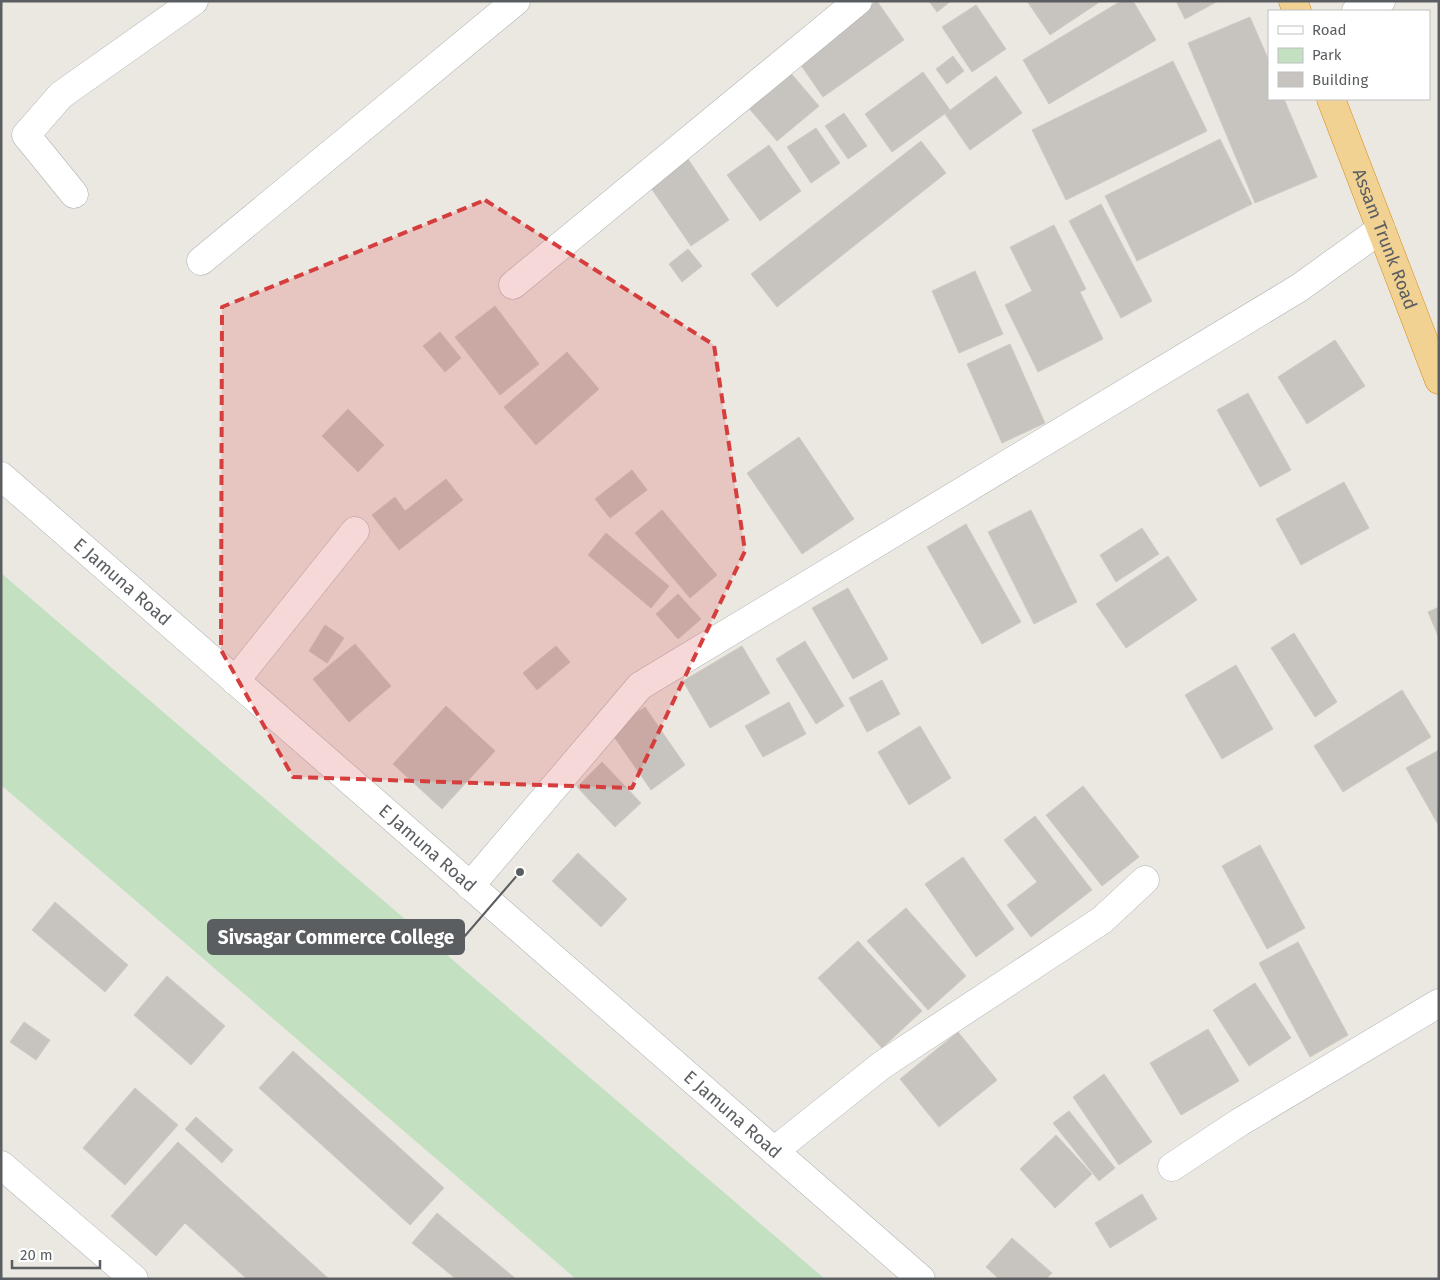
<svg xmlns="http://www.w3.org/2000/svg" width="1440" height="1280" font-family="'Fira Sans',sans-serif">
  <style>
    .green { fill: #c3e1c1 }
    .building { fill: #c7c3be; stroke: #cfcac1 }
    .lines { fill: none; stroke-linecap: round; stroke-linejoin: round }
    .street-casing { stroke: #afb3b6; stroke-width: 29 }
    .secondary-casing { stroke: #aeb2b6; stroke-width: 29 }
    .highway-casing { stroke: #d58b18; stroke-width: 29 }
    .street { stroke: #fff; stroke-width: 28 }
    .secondary { stroke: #fff; stroke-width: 28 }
    .highway { stroke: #f1d293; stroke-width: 28 }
    .marked { fill: #d63e3e; fill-opacity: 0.2; stroke: #d63e3e; stroke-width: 4; stroke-dasharray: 10 6; stroke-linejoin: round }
    .labels { text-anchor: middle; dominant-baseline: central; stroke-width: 4.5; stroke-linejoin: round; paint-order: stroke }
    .street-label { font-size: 18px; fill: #5a5e61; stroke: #fff }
    .leader { fill: none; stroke: #5a5e61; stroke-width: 2 }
    .callout-dot { fill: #5a5e61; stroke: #fff; stroke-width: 2 }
    .callout { fill: #5a5e61; stroke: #5a5e61; stroke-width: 2 }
    .callout-label { font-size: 19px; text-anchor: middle; font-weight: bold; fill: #fff }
  </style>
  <rect width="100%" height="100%" fill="#ebe8e2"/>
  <polygon class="green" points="1,573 825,1279 576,1279 1,785"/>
  <g class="building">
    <polygon points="877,1 904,40 823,97 796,58"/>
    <polygon points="929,1 951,1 937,12"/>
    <polygon points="1027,1 1101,1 1050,35"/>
    <polygon points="1121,1 1133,1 1156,40 1049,104 1023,60"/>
    <polygon points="1176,1 1218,1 1185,19"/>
    <polygon points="976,5 1006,49 972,72 942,27"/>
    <polygon points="1250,17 1269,61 1269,99 1284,99 1317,177 1255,203 1188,43"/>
    <polygon points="953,56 964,71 947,84 936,69"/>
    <polygon points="1173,61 1207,131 1066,200 1032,130"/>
    <polygon points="789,71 819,106 777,141 747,106"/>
    <polygon points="923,72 950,110 892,152 865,114"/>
    <polygon points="996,76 1022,113 970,150 945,114"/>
    <polygon points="844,113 867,146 848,159 825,126"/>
    <polygon points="816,128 840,163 811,183 787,147"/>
    <polygon points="1220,139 1252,204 1137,261 1105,196"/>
    <polygon points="921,141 946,173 777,307 751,274"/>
    <polygon points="769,145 801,191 760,221 727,175"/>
    <polygon points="688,159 729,220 691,246 649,185"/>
    <polygon points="1101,204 1152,301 1121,318 1069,221"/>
    <polygon points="1054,225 1086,289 1080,292 1103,339 1038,372 1005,305 1032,291 1010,247"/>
    <polygon points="688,249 702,266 682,282 669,264"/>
    <polygon points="975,271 1003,334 959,353 932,291"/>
    <polygon points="495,306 539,364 500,395 455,337"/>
    <polygon points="440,332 461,358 445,372 423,346"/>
    <polygon points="1335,340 1365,386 1307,424 1278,377"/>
    <polygon points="1010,344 1045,423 1002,443 967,364"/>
    <polygon points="567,352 599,389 536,445 504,407"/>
    <polygon points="1248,393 1291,470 1260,487 1217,410"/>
    <polygon points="348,409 384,445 358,472 322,436"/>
    <polygon points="799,437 854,519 802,554 747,473"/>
    <polygon points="632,470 647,490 610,518 595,499"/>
    <polygon points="446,479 463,500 399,550 372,515 395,497 405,511"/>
    <polygon points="1344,482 1369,528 1301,565 1276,519"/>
    <polygon points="662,510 717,575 690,598 635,533"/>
    <polygon points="1031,510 1077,602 1034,624 988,532"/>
    <polygon points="966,524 1021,622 982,644 927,547"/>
    <polygon points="1142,528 1159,554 1116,582 1100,555"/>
    <polygon points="606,533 669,586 651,608 588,555"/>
    <polygon points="1168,556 1197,600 1126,648 1096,604"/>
    <polygon points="848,588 888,659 853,679 812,608"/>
    <polygon points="678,594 701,619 678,639 656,614"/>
    <polygon points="1439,607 1439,638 1428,612"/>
    <polygon points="325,625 344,638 327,663 309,651"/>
    <polygon points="1294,633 1337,702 1315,717 1271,648"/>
    <polygon points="805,641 844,706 816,724 776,659"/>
    <polygon points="355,644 391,686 349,722 313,679"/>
    <polygon points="556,646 570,662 537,690 523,673"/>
    <polygon points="742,646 770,693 710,728 683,681"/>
    <polygon points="1236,665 1273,729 1222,759 1185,695"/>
    <polygon points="882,680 900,714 867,732 849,698"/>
    <polygon points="1402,690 1431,737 1343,792 1314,746"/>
    <polygon points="789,702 806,734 763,757 745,726"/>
    <polygon points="446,706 495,751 442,809 393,764"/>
    <polygon points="645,707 685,765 651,790 610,731"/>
    <polygon points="920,726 951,778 909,805 878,752"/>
    <polygon points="1439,750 1439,826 1406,768"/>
    <polygon points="602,762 641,803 615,827 577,787"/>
    <polygon points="1083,786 1139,857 1102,886 1046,815"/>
    <polygon points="1035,816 1092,890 1031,937 1007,905 1037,882 1004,840"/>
    <polygon points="1260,845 1305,928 1267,949 1222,866"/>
    <polygon points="578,853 627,899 601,927 552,881"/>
    <polygon points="963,857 1014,929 976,957 925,884"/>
    <polygon points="55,902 128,965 105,992 32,930"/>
    <polygon points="906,908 966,976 928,1010 867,941"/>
    <polygon points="858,941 922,1011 882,1048 818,978"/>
    <polygon points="1298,942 1348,1035 1310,1057 1259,963"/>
    <polygon points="167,976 225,1026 191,1065 134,1015"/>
    <polygon points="1255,983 1291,1038 1249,1066 1213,1010"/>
    <polygon points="24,1022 50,1040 36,1060 10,1042"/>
    <polygon points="1208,1029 1239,1081 1181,1115 1150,1063"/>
    <polygon points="958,1032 997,1080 939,1127 900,1079"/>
    <polygon points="293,1051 444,1188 410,1225 259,1088"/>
    <polygon points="1104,1074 1152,1142 1119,1165 1073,1097"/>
    <polygon points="135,1088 178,1125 125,1185 83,1148"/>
    <polygon points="1069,1111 1115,1168 1099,1181 1053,1123"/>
    <polygon points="196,1117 233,1150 222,1163 185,1129"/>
    <polygon points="1056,1135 1092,1174 1055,1208 1020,1169"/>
    <polygon points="178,1142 329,1279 247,1279 185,1223 156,1256 111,1216"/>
    <polygon points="1142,1194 1157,1219 1110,1248 1095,1223"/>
    <polygon points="437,1213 516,1279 456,1279 412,1243"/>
    <polygon points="1012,1238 1052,1273 1046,1279 999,1279 986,1267"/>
  </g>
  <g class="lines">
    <g class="street-casing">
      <g id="street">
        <polyline points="1356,11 1381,1"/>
        <polyline points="74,194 26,135 61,95 194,1"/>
        <polyline points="201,261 516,1"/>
        <polyline points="513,285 858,1"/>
        <polyline points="235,681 355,531"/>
        <polyline points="470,886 640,686 1299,288 1381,229"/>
        <polyline points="774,1151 882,1065 1102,920 1145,880"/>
        <polyline points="1172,1167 1240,1122 1439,1003"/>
      </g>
    </g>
    <g class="secondary-casing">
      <g id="secondary">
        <path id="s1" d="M1 476 921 1279"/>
        <polyline points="1,1165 134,1279"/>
      </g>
    </g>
    <g class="highway-casing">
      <g id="highway">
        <polyline points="1293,1 1297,11"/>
        <path id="s2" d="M1331 99 1439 380"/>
      </g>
    </g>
    <use href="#street" class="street"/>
    <use href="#secondary" class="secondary"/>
    <use href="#highway" class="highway"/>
  </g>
  <path class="marked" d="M485 200 714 345 745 551 632 788 293 777 221 650 222 307Z"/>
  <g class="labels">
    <g class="street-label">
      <text stroke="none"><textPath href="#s2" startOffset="150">Assam Trunk Road</textPath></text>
      <text stroke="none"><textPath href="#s1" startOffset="161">E Jamuna Road</textPath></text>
      <text stroke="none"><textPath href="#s1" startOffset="566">E Jamuna Road</textPath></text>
      <text stroke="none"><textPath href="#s1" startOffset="971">E Jamuna Road</textPath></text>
    </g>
  </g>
  <path class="leader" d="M520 872L464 937"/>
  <circle class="callout-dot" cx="520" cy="872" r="5"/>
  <rect class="callout" x="208" y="920" width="256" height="34" rx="5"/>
  <g class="callout-label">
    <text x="336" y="944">Sivsagar Commerce College</text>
  </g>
  <rect width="1440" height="1280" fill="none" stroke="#5a5e61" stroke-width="5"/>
  <rect x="1268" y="10" width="162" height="90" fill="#ffffff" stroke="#bdbfc0"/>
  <rect x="1278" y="26" width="25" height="8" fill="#ffffff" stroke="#bdbfc0"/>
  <text x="1312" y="35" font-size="15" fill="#5a5e61">Road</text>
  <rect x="1278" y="48" width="25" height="15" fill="#c3e1c1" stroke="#bdbfc0"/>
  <text x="1312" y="60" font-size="15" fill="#5a5e61">Park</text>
  <rect x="1278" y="72" width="25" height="15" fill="#c7c3be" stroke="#bdbfc0"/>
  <text x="1312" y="85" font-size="15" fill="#5a5e61">Building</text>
  <path d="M12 1260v8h88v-8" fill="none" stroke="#5a5e61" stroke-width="2.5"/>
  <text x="20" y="1260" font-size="15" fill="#5a5e61" stroke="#ffffff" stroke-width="4" paint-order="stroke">20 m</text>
</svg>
